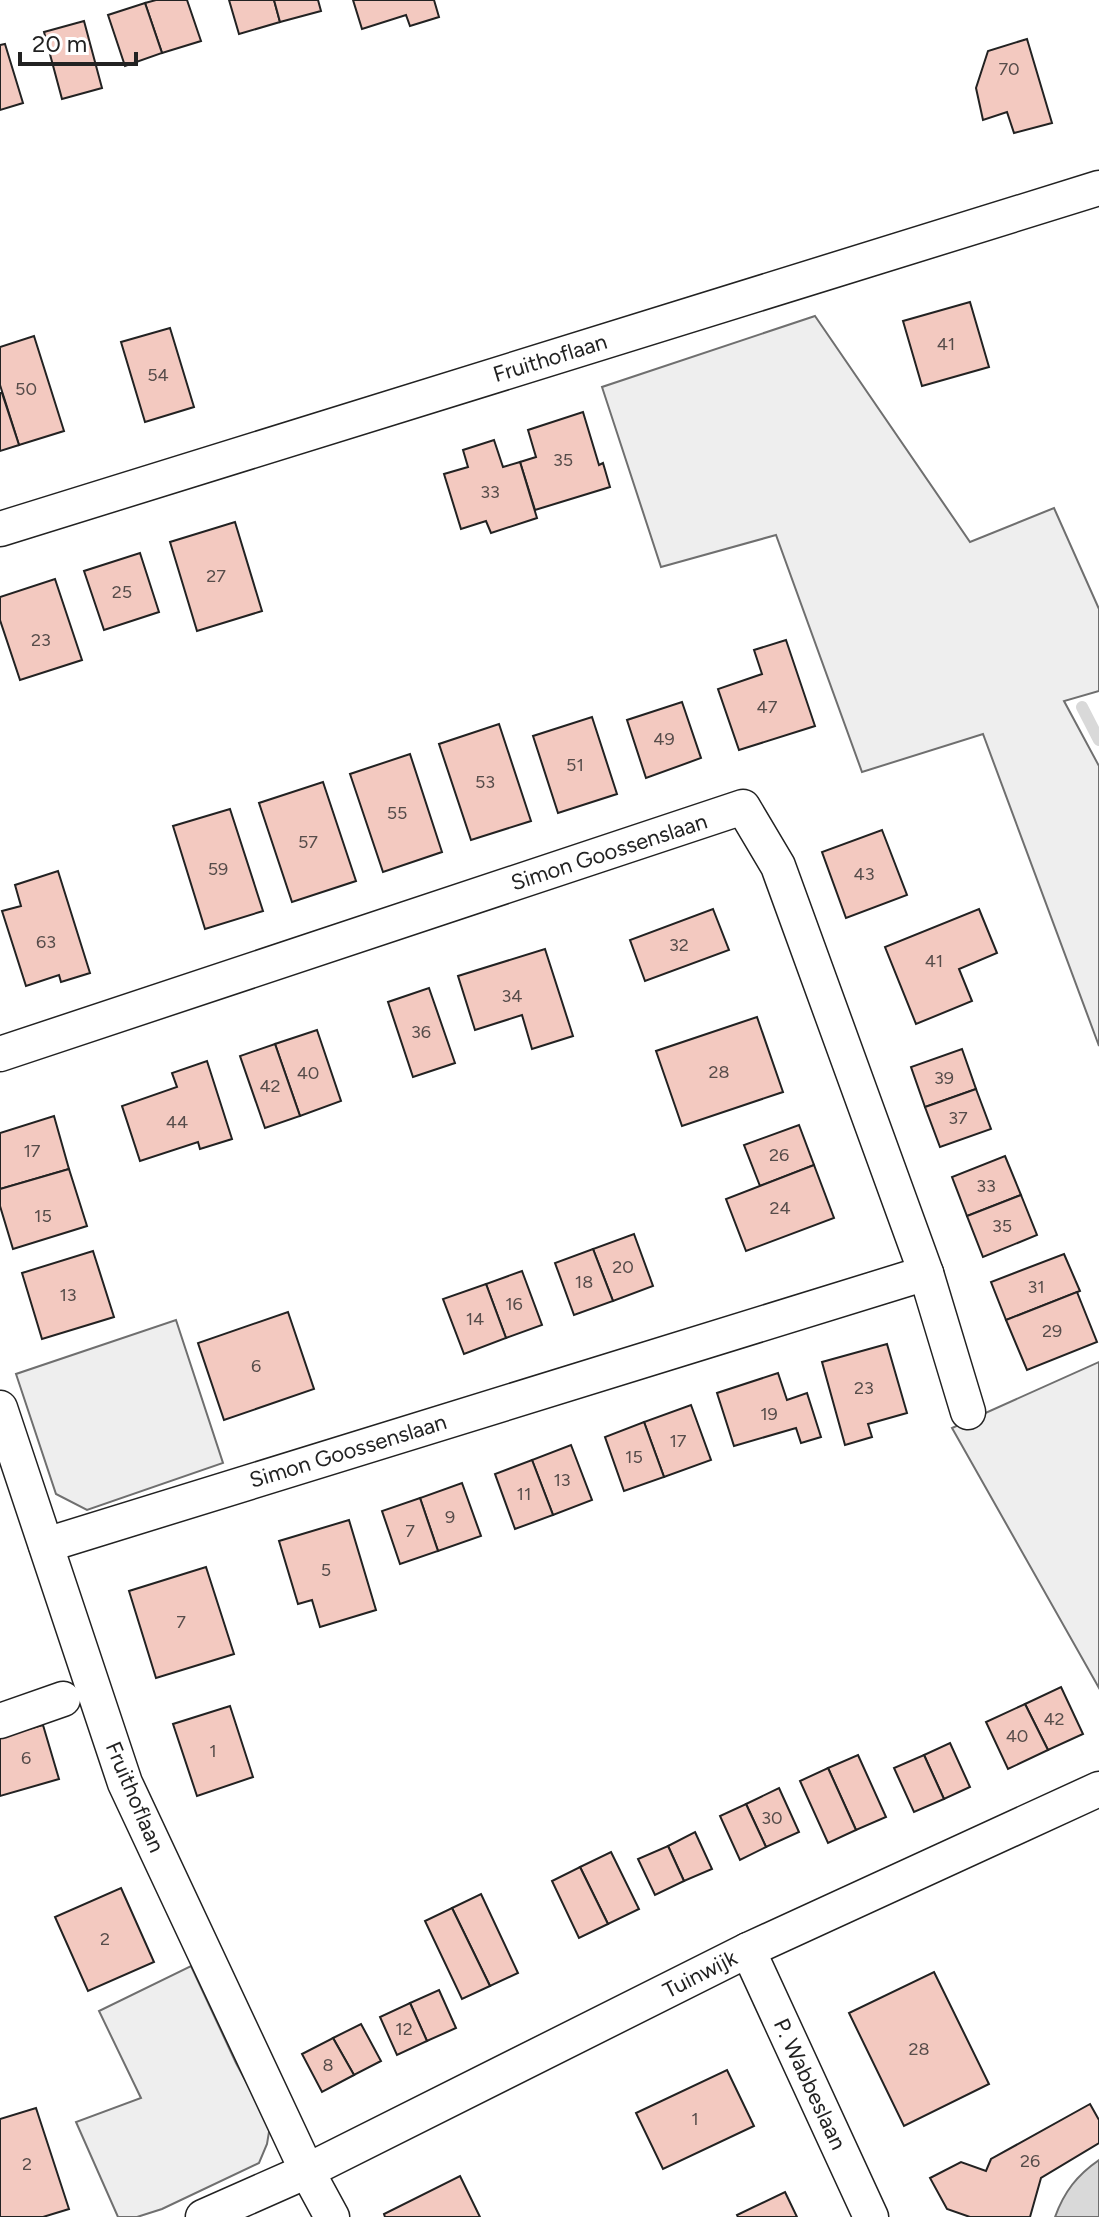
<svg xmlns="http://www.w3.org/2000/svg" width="1099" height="2217" font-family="Figtree,sans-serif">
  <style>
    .green { fill: #eee; stroke: #6f6f6f; stroke-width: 2 }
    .water { fill: #d9d9d9; stroke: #6f6f6f; stroke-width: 2 }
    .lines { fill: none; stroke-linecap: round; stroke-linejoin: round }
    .stream { stroke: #d9d9d9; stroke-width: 12 }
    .building { fill: #f3c9c0; stroke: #222; stroke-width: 2 }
    .minor-casing { stroke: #222; stroke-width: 37 }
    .minor { stroke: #fff; stroke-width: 34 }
    .labels { text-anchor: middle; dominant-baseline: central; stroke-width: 6; stroke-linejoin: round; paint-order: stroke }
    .number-label { font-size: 18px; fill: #564c4a }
    .street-label { font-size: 22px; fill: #222; stroke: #fff }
  </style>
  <rect width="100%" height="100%" fill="#fff"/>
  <g class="green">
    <polygon points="815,316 970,542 1054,508 1099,609 1099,691 1064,701 1099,766 1099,1046 983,734 862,772 776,535 661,567 602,387"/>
    <polygon points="176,1320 223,1463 87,1510 56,1494 16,1374"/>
    <polygon points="1099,1362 1099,1688 952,1428"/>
    <polygon points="191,1966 236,2063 270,2126 267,2144 259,2163 162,2209 137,2217 118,2217 76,2122 141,2098 99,2011"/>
  </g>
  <path class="water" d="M1099 2160V2217H1055C1064 2192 1077 2175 1099 2160Z"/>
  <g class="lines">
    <polyline class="stream" points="1082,707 1099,740"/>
  </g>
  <g class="building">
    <polygon points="156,0 187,0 201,41 162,53 145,3"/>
    <polygon points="229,0 274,0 280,22 239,34"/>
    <polygon points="274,0 318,0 321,11 280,22"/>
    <polygon points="353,0 434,0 439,17 410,26 406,15 362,29"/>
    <polygon points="145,3 162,53 125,66 108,15"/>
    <polygon points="84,21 102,88 62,99 44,32"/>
    <polygon points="1027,39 1052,123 1014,133 1007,112 983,120 976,88 988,51"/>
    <polygon points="5,44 23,103 0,110 0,45"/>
    <polygon points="970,302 989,367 922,386 903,321"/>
    <polygon points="170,328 194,407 145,422 121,342"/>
    <polygon points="34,336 64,431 19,445 0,385 0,347"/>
    <polygon points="0,393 2,393 19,445 0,451"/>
    <polygon points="583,412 599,465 603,463 610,487 535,510 520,462 536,457 528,430"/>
    <polygon points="494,440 503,467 520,462 537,518 491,533 486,521 461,529 444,474 468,467 463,450"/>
    <polygon points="235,522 262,611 197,631 170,542"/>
    <polygon points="140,553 159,612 104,630 84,571"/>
    <polygon points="55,579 82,660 20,680 0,620 0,597"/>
    <polygon points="786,640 815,726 739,750 718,689 762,674 754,650"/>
    <polygon points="682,702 701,758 646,778 627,720"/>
    <polygon points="592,717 617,794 558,813 533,736"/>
    <polygon points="499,724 531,821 471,840 439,744"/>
    <polygon points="410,754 442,852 383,872 350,774"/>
    <polygon points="323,782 356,881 292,902 259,803"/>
    <polygon points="230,809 263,911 205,929 173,826"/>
    <polygon points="882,830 907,895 846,918 822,852"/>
    <polygon points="58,871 90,973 61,982 59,975 26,986 2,911 21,906 15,885"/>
    <polygon points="713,909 729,950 645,981 630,940"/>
    <polygon points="979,909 997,953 959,969 972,1001 916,1024 885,947"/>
    <polygon points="545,949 573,1036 532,1049 522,1015 475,1030 458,976"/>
    <polygon points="429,988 455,1063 413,1077 388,1002"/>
    <polygon points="757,1017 783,1092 682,1126 656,1051"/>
    <polygon points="317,1030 341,1101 300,1116 275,1044"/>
    <polygon points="275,1044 300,1116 265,1128 240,1056"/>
    <polygon points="962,1049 976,1089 925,1107 911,1067"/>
    <polygon points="207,1061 232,1139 200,1149 198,1142 140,1161 122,1106 177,1087 172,1073"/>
    <polygon points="976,1089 991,1129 940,1147 925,1107"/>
    <polygon points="54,1116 69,1169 0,1189 0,1133"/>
    <polygon points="799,1125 814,1165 760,1186 744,1145"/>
    <polygon points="1005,1156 1021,1195 967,1216 952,1177"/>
    <polygon points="814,1165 834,1218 746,1251 726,1199"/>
    <polygon points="69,1169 87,1226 13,1249 0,1206 0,1189"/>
    <polygon points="1021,1195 1037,1235 983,1257 967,1216"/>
    <polygon points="634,1234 653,1286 613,1301 593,1249"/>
    <polygon points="593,1249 613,1301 574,1315 555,1263"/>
    <polygon points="93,1251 114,1317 42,1339 22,1273"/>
    <polygon points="1064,1254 1080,1291 1006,1320 991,1282"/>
    <polygon points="522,1271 542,1325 506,1338 486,1284"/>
    <polygon points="486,1284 506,1338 464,1354 443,1299"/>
    <polygon points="1077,1292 1097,1342 1027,1370 1006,1320"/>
    <polygon points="288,1312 314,1389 224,1420 198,1343"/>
    <polygon points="887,1344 907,1413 868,1424 872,1437 845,1445 822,1362"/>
    <polygon points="778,1373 787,1400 807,1393 821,1437 801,1443 796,1428 734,1446 717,1393"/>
    <polygon points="691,1405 711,1460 664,1477 644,1422"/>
    <polygon points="644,1422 664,1477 624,1491 605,1437"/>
    <polygon points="571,1445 592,1500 553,1515 532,1460"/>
    <polygon points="532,1460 553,1515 515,1529 495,1474"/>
    <polygon points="462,1483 481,1536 438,1551 420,1498"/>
    <polygon points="420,1498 438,1551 400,1564 382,1511"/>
    <polygon points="349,1520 376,1610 320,1627 312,1600 298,1604 279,1541"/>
    <polygon points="206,1567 234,1654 156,1678 129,1591"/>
    <polygon points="1061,1687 1083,1734 1048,1750 1025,1704"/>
    <polygon points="1025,1704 1048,1750 1008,1769 986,1722"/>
    <polygon points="230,1706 253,1777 197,1796 173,1724"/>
    <polygon points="43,1725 59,1779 0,1796 0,1737"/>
    <polygon points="950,1743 970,1787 944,1799 924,1755"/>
    <polygon points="858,1755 886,1817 856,1830 828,1768"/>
    <polygon points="924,1755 944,1799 914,1812 894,1768"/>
    <polygon points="828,1768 856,1830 828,1843 800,1781"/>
    <polygon points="779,1788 799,1832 766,1847 746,1804"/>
    <polygon points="746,1804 766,1847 740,1860 720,1816"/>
    <polygon points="695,1832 712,1869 684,1881 668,1846"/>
    <polygon points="668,1846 684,1881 655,1895 638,1859"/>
    <polygon points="611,1852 639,1909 608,1924 580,1867"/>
    <polygon points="580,1867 608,1924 579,1938 552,1881"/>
    <polygon points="121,1888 154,1962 88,1991 55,1917"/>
    <polygon points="481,1894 518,1973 490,1986 452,1908"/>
    <polygon points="452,1908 490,1986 462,1999 425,1921"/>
    <polygon points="934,1972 989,2084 904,2126 849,2013"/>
    <polygon points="439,1990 456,2028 427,2041 410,2003"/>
    <polygon points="410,2003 427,2041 397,2055 380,2017"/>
    <polygon points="361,2024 381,2061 354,2075 333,2038"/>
    <polygon points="333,2038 354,2075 322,2092 302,2054"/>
    <polygon points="727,2070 754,2126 663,2169 636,2113"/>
    <polygon points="1090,2104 1099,2120 1099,2143 1041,2178 1030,2217 970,2217 947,2209 930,2178 961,2162 986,2171 991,2159"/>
    <polygon points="36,2108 69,2209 43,2217 0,2217 0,2119"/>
    <polygon points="460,2176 480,2217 385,2217 384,2214"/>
    <polygon points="785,2192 797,2217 738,2217 737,2215"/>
  </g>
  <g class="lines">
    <g class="minor-casing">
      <g id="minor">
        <polyline points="0,529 1099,188"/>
        <polyline points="0,1054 743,807 778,866 926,1273 968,1412"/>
        <polyline points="0,1408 125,1783 307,2171 332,2217"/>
        <polyline points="46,1545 926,1273"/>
        <polyline points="0,1721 63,1699"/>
        <polyline points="748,1950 871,2217"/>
        <polyline points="203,2217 307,2171 748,1950 1099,1789"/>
      </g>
    </g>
    <use href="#minor" class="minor"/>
  </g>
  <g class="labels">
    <g class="number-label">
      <text x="1009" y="69">70</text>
      <text x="946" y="344">41</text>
      <text x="158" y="375">54</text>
      <text x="26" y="389">50</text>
      <text x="563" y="460">35</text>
      <text x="490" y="492">33</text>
      <text x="216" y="576">27</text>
      <text x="122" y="592">25</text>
      <text x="41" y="640">23</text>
      <text x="767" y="707">47</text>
      <text x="664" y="739">49</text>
      <text x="575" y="765">51</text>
      <text x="485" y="782">53</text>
      <text x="397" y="813">55</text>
      <text x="308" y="842">57</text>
      <text x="218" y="869">59</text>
      <text x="864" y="874">43</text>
      <text x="46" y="942">63</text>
      <text x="679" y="945">32</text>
      <text x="934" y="961">41</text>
      <text x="512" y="996">34</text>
      <text x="421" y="1032">36</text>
      <text x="719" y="1072">28</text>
      <text x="308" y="1073">40</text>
      <text x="944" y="1078">39</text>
      <text x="270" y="1086">42</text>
      <text x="958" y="1118">37</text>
      <text x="177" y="1122">44</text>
      <text x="32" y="1151">17</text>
      <text x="779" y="1155">26</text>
      <text x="986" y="1186">33</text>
      <text x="780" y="1208">24</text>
      <text x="43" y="1216">15</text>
      <text x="1002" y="1226">35</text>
      <text x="623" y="1267">20</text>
      <text x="584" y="1282">18</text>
      <text x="1036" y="1287">31</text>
      <text x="68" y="1295">13</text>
      <text x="514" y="1304">16</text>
      <text x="475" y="1319">14</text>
      <text x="1052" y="1331">29</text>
      <text x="256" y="1366">6</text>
      <text x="864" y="1388">23</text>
      <text x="769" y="1414">19</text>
      <text x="678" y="1441">17</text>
      <text x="634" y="1457">15</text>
      <text x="562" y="1480">13</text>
      <text x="524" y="1494">11</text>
      <text x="450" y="1517">9</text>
      <text x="410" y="1531">7</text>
      <text x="326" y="1570">5</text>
      <text x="181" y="1622">7</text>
      <text x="1054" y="1719">42</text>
      <text x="1017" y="1736">40</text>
      <text x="213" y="1751">1</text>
      <text x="26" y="1758">6</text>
      <text x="772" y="1818">30</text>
      <text x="105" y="1939">2</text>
      <text x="404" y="2029">12</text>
      <text x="919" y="2049">28</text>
      <text x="328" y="2065">8</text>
      <text x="695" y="2119">1</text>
      <text x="1030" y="2161">26</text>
      <text x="27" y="2164">2</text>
    </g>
    <g class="street-label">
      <text transform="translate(550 358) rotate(-17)">Fruithoflaan</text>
      <text transform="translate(609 852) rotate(-18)">Simon Goossenslaan</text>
      <text transform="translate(348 1451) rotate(-17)">Simon Goossenslaan</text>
      <text transform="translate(135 1797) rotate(67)">Fruithoflaan</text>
      <text transform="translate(700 1974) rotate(-27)">Tuinwijk</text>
      <text transform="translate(810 2084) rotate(65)">P. Wabbeslaan</text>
    </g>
  </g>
  <path d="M20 52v12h116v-12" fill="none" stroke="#222222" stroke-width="4"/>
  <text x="32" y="52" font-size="24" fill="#222222" stroke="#ffffff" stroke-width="6" paint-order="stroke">20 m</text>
</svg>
